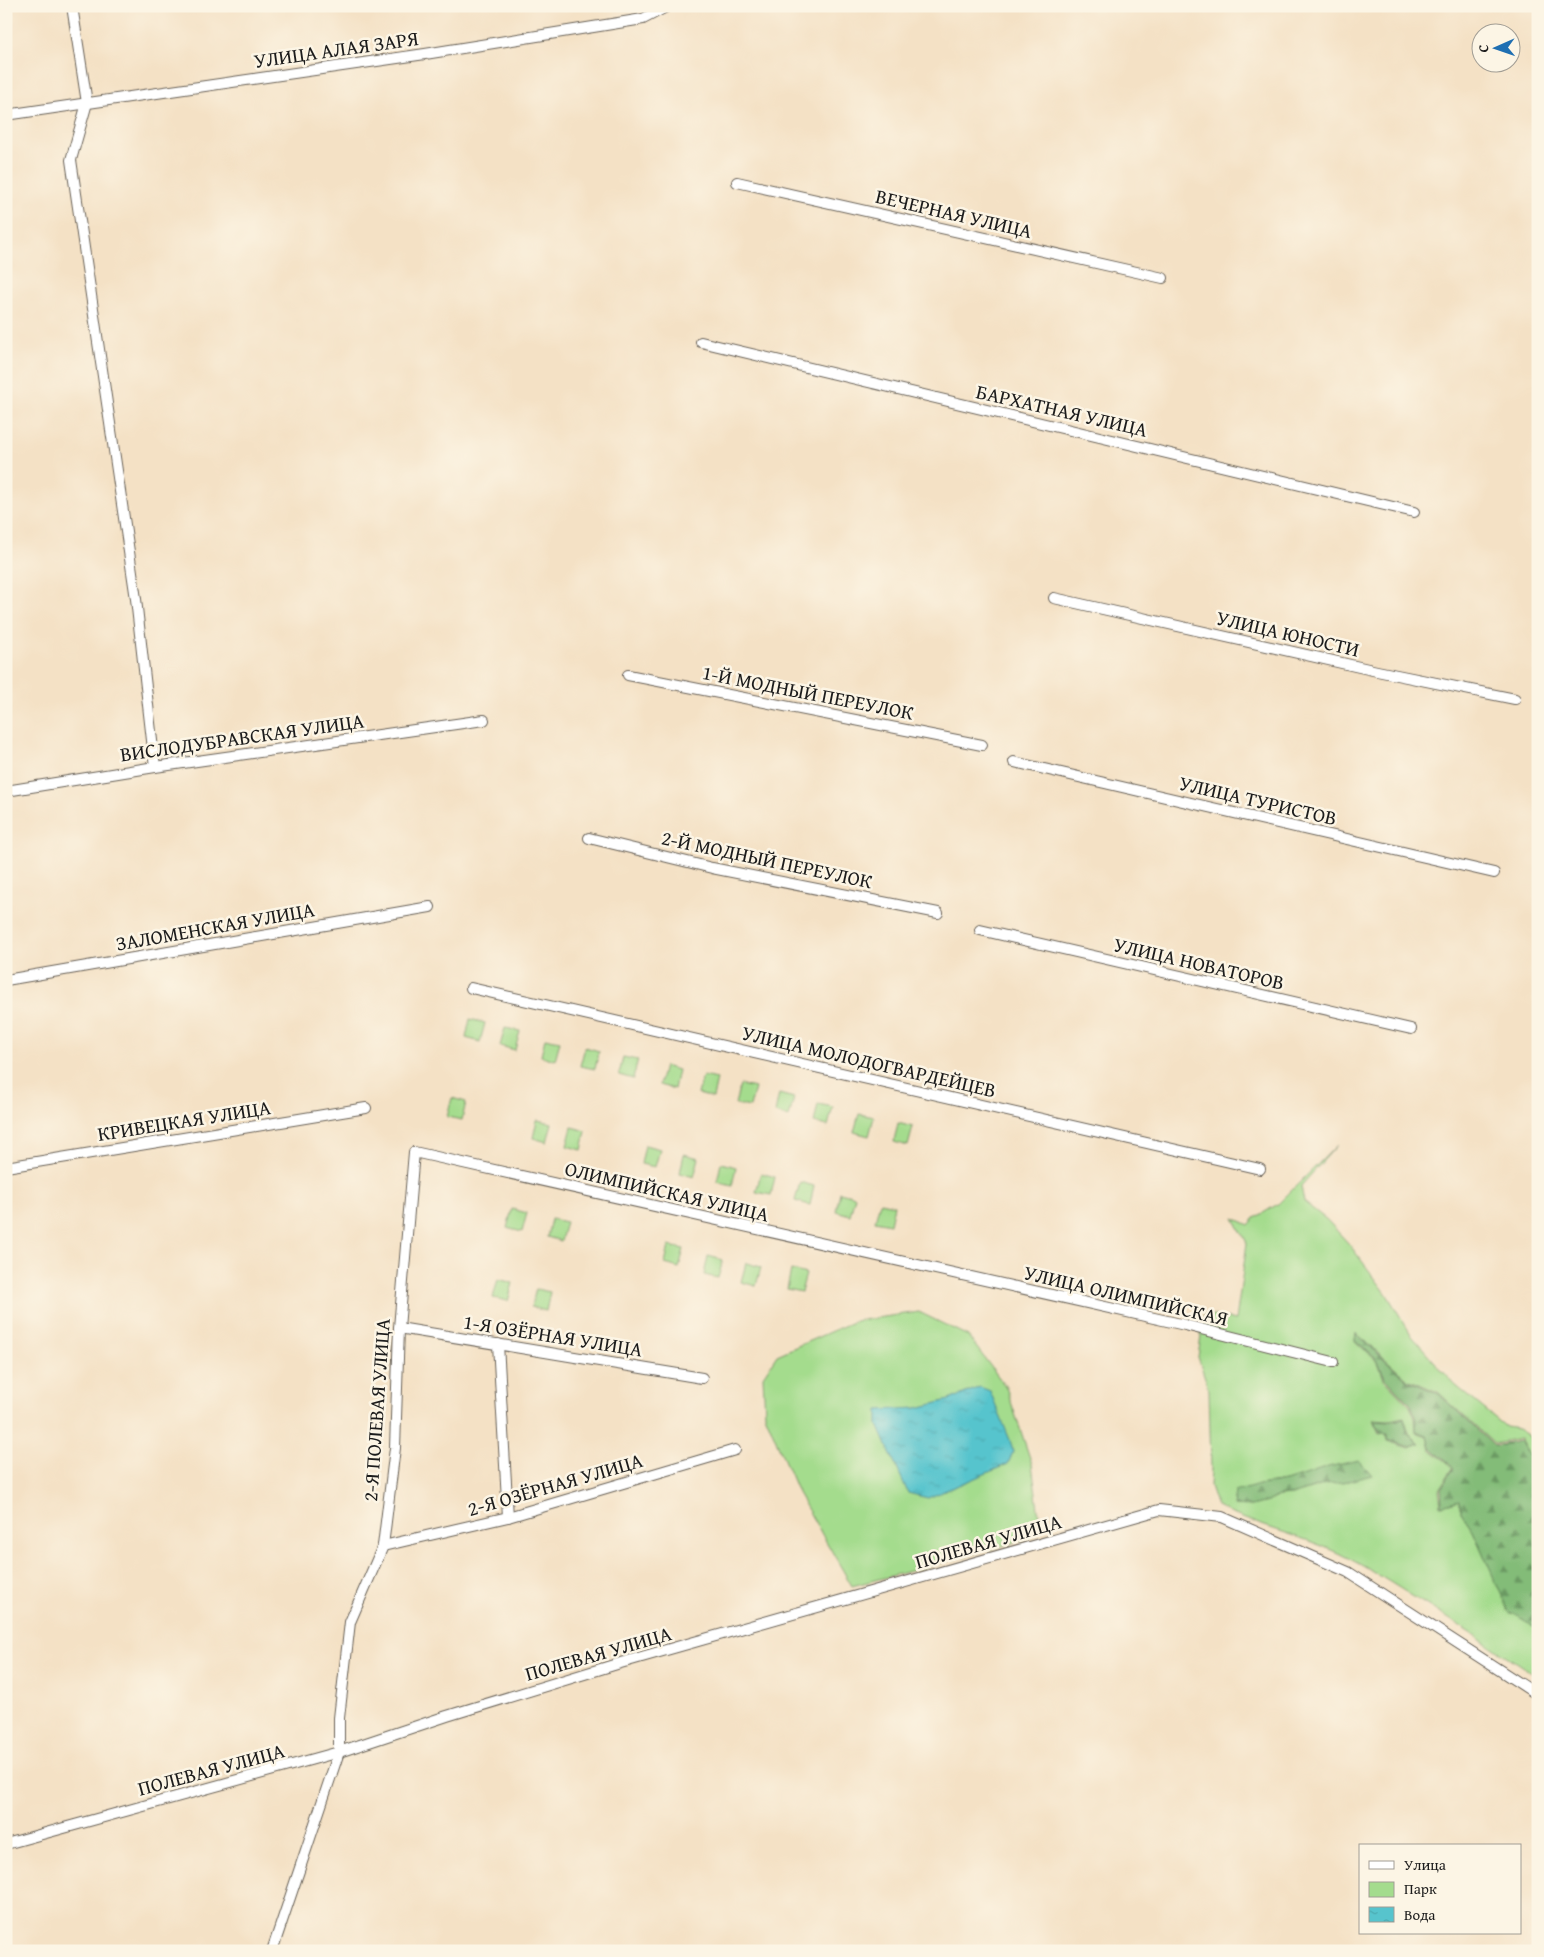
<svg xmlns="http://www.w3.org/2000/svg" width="1544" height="1957" font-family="'Gentium Book Plus',serif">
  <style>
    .green { fill: #a4dc8d; stroke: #607c54; fill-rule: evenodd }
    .forest { fill: url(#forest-firs); stroke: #506c4a }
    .water { fill: url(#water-ripples); stroke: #3a7074 }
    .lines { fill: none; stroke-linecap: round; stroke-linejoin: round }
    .minor-casing { stroke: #686157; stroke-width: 12 }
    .minor { stroke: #fff; stroke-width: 10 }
    .labels { text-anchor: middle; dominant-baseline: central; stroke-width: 5; stroke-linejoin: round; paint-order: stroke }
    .street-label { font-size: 20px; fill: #1c1c1c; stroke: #fcf5e5 }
  </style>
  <defs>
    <pattern id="forest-firs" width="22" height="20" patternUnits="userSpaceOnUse" patternTransform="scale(1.25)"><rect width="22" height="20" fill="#83bc78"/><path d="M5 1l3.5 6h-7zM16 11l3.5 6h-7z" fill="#6a9862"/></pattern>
    <pattern id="water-ripples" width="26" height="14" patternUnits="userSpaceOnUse" patternTransform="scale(1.25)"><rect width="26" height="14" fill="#57c4cd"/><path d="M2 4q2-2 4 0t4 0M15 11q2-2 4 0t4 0" fill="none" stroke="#4ba8af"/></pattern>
  </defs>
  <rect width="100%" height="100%" fill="#fcf5e5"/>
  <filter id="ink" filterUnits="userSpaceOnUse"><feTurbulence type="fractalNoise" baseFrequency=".02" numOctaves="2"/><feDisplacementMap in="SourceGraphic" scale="10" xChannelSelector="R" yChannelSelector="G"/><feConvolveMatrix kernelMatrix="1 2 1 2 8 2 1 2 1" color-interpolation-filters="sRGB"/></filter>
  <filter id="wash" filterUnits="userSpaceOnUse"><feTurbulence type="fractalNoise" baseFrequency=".0096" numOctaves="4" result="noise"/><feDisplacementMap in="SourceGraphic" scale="20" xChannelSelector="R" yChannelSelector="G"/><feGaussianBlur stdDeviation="1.12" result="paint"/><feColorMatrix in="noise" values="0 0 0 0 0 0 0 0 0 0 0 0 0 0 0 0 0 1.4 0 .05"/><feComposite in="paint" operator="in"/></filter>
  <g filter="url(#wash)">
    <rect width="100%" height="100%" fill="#f4e1c5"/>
    <g class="green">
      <polygon points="470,1019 485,1023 480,1042 466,1038"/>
      <polygon points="505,1028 520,1031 515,1050 500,1046"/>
      <polygon points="545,1038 560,1041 555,1060 541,1056"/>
      <polygon points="585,1047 599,1051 595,1069 580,1066"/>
      <polygon points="623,1057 638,1060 633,1079 619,1075"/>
      <polygon points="664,1066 678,1070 674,1089 659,1085"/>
      <polygon points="703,1076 717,1079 713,1098 698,1094"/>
      <polygon points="740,1085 755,1088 750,1107 735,1104"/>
      <polygon points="779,1094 794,1098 789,1117 775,1113"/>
      <polygon points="452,1098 466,1102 462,1120 447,1117"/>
      <polygon points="818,1104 833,1107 828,1126 814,1123"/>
      <polygon points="859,1114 874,1117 869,1136 854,1132"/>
      <polygon points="537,1120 552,1123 547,1142 533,1138"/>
      <polygon points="898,1123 913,1127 908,1146 894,1142"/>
      <polygon points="572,1127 586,1131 582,1150 567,1146"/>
      <polygon points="645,1145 660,1149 655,1167 641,1164"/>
      <path d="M1337 1145 1301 1186 1304 1202 1327 1220 1349 1244 1386 1293 1412 1336 1455 1385 1506 1427 1518 1429 1529 1436 1538 1451V1462L1531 1459 1520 1439 1494 1444 1438 1392 1408 1379 1356 1333 1355 1341 1378 1362 1384 1379 1410 1406 1415 1418 1416 1432 1427 1436 1430 1449 1453 1468 1439 1489 1441 1505 1460 1500V1512L1473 1531 1509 1611 1538 1628V1677C1499 1651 1460 1625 1420 1601 1393 1584 1367 1567 1338 1553 1298 1534 1255 1526 1217 1507L1210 1486 1211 1469 1209 1390 1198 1357 1204 1314 1236 1320 1247 1243 1234 1218 1249 1225 1255 1218 1278 1204ZM1404 1417 1409 1433 1420 1444 1409 1448 1387 1441 1386 1433 1379 1434 1374 1419 1389 1420ZM1371 1474 1348 1481 1326 1484 1292 1495 1278 1496 1268 1502 1251 1506 1233 1505 1259 1485 1286 1481 1306 1475Z"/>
      <polygon points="684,1154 699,1158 694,1177 680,1173"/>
      <polygon points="721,1163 736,1167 732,1186 717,1182"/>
      <polygon points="761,1173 775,1177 771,1195 756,1192"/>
      <polygon points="800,1182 814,1186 810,1205 795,1201"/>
      <polygon points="840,1192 855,1196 850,1215 836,1211"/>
      <polygon points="880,1202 894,1205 890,1224 875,1221"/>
      <polygon points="512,1209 527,1213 522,1232 507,1228"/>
      <polygon points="551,1219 566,1222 561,1241 547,1237"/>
      <polygon points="669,1246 684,1249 679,1268 665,1264"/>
      <polygon points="708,1256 723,1260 718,1278 704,1275"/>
      <polygon points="746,1263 761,1267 756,1286 741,1282"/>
      <polygon points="791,1270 806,1274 801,1292 787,1289"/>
      <polygon points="498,1279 513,1283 508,1301 493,1298"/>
      <polygon points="536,1289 550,1292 546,1311 531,1307"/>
      <polygon points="919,1312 968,1336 1006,1387 1032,1464 1041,1531 1026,1539 930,1566 852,1586 798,1493 765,1414 763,1376 777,1355 855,1321"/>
    </g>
    <g class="forest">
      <polygon points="1356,1334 1408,1380 1439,1394 1494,1446 1520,1441 1531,1459 1538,1462 1538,1628 1509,1612 1473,1531 1460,1512 1460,1500 1442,1505 1441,1488 1454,1468 1430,1447 1427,1435 1416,1431 1416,1417 1411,1405 1385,1378 1378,1361 1355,1340"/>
      <polygon points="1404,1418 1408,1433 1419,1444 1410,1447 1387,1440 1387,1433 1380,1433 1375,1420 1390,1421"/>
      <polygon points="1359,1460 1372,1475 1348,1481 1326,1484 1291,1495 1278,1496 1268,1502 1251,1506 1233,1505 1235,1492 1259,1485 1286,1481 1328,1467"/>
    </g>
    <polygon class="water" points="980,1387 990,1391 1010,1440 1013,1452 1008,1464 928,1498 908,1493 878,1425 878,1410 917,1408 949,1400"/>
  </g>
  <g filter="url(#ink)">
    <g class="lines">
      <g class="minor-casing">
        <g id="minor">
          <polyline points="72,6 87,103 71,160 136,599 155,767"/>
          <polyline points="6,115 425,54 643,19 668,6"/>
          <polyline points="737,182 1163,278"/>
          <polyline points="701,342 1414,512"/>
          <polyline points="1054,598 1377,671 1515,699"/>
          <polyline points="628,675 982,745"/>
          <polyline points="1014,762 1494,873"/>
          <polyline points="6,791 155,767 484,720"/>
          <polyline points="589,838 712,868 938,913"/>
          <polyline points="980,930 1411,1029"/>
          <polyline points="6,980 430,907"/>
          <polyline points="471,988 1260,1169"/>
          <polyline points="6,1167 366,1108"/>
          <polyline points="399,1328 702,1378"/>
          <polyline points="498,1344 508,1517"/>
          <polyline points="383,1546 508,1517 735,1450"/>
          <polyline points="6,1844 339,1752 447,1716 617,1664 1159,1510 1222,1517 1348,1572 1538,1695"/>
          <polyline points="272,1951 339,1752 339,1718 350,1622 383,1546 395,1448 399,1328 414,1152 1185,1325 1333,1362"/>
        </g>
      </g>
      <use href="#minor" class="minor"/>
    </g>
  </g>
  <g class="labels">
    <g class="street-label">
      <text transform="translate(336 49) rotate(-8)">УЛИЦА АЛАЯ ЗАРЯ</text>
      <text transform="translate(954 213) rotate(13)">ВЕЧЕРНАЯ УЛИЦА</text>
      <text transform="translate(1062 410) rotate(13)">БАРХАТНАЯ УЛИЦА</text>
      <text transform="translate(1288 633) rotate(13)">УЛИЦА ЮНОСТИ</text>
      <text transform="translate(808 692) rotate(11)">1-Й МОДНЫЙ ПЕРЕУЛОК</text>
      <text transform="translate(242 737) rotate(-8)">ВИСЛОДУБРАВСКАЯ УЛИЦА</text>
      <text transform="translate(1258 800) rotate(13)">УЛИЦА ТУРИСТОВ</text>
      <text transform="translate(767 859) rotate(12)">2-Й МОДНЫЙ ПЕРЕУЛОК</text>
      <text transform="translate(215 926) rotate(-10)">ЗАЛОМЕНСКАЯ УЛИЦА</text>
      <text transform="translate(1199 963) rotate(13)">УЛИЦА НОВАТОРОВ</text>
      <text transform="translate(869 1061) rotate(13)">УЛИЦА МОЛОДОГВАРДЕЙЦЕВ</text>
      <text transform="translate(184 1120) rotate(-9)">КРИВЕЦКАЯ УЛИЦА</text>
      <text transform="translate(667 1191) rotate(13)">ОЛИМПИЙСКАЯ УЛИЦА</text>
      <text transform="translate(1126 1295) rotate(13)">УЛИЦА ОЛИМПИЙСКАЯ</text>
      <text transform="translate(553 1335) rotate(9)">1-Я ОЗЁРНАЯ УЛИЦА</text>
      <text transform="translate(376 1410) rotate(-86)">2-Я ПОЛЕВАЯ УЛИЦА</text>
      <text transform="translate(555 1484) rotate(-16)">2-Я ОЗЁРНАЯ УЛИЦА</text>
      <text transform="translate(988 1541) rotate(-16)">ПОЛЕВАЯ УЛИЦА</text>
      <text transform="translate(598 1653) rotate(-16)">ПОЛЕВАЯ УЛИЦА</text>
      <text transform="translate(211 1769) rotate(-15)">ПОЛЕВАЯ УЛИЦА</text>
    </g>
  </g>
  <rect width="1544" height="1957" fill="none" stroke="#fcf5e5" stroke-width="25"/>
  <rect x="1359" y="1844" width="162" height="90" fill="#fcf5e5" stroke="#a29e95"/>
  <rect x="1369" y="1861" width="25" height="8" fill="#ffffff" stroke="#a29e95"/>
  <text x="1404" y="1870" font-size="15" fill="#1c1c1c">Улица</text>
  <rect x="1369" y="1882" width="25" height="15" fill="#a4dc8d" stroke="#a29e95"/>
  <text x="1404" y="1894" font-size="15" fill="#1c1c1c">Парк</text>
  <rect x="1369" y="1907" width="25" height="15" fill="url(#water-ripples)" stroke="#a29e95"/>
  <text x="1404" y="1920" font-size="15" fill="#1c1c1c">Вода</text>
  <g transform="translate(1496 48) rotate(268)"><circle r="24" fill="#fcf5e5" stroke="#a29e95"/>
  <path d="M0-4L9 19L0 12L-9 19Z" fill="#1f6fb2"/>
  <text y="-8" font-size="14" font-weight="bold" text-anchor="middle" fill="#1c1c1c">С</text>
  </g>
</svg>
